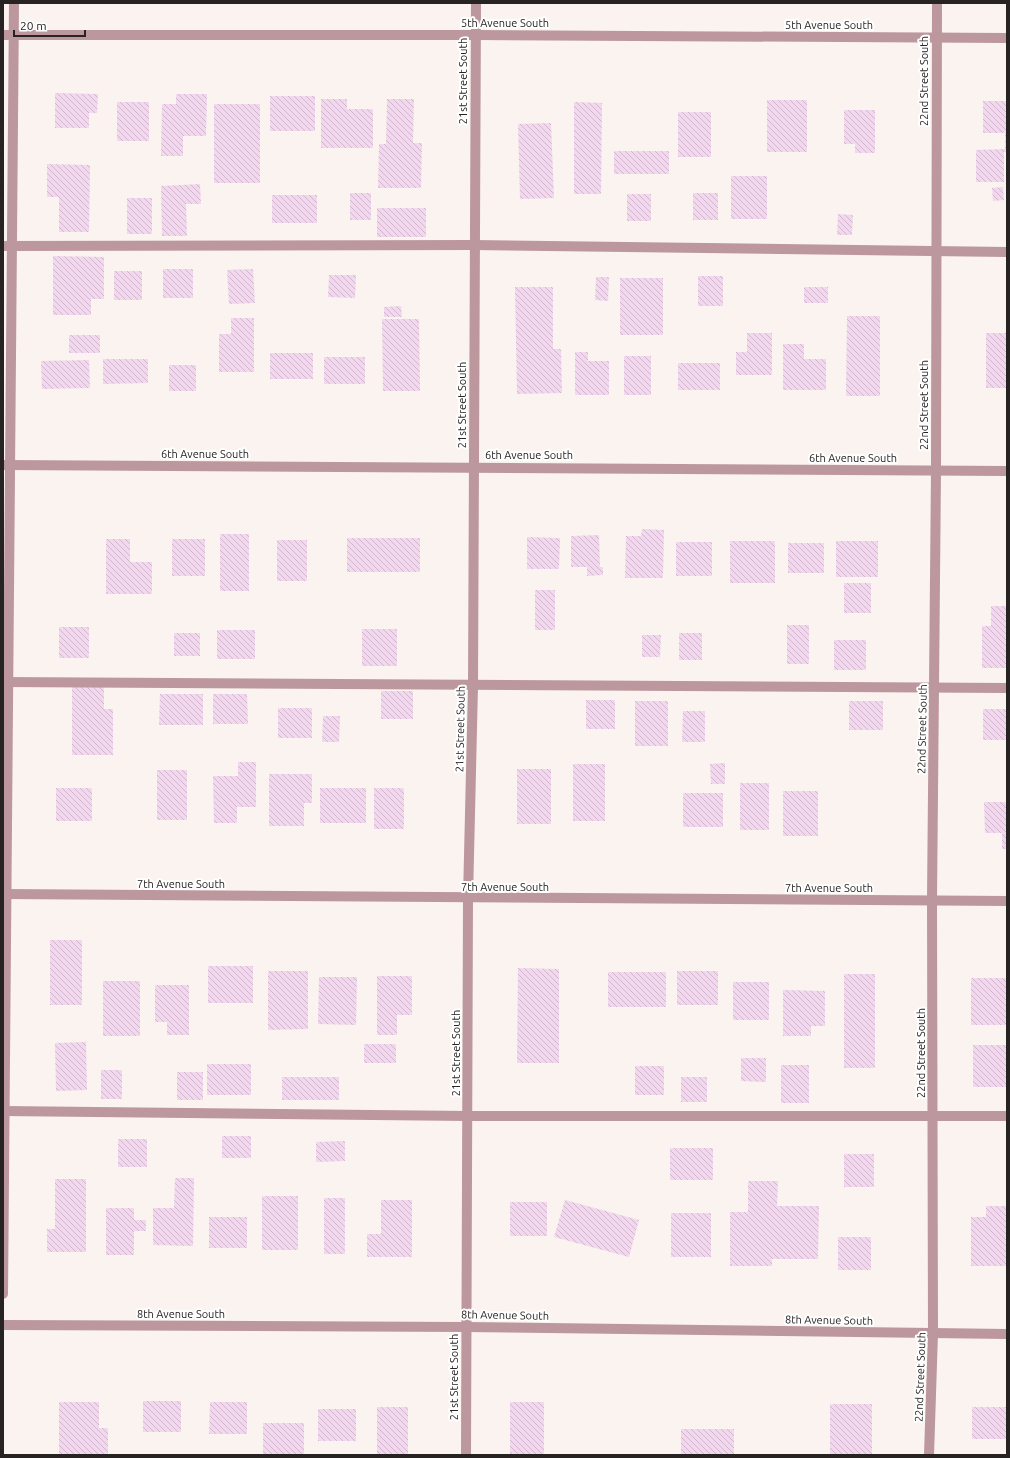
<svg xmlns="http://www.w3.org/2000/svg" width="1010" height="1458" font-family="Ubuntu,sans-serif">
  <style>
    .building { fill: url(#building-back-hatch) }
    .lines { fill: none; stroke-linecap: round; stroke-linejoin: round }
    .minor { stroke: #bc979e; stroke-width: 10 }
    .labels { text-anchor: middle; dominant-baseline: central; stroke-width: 4; stroke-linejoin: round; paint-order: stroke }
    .street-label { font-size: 11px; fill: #262322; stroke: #fff }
  </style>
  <defs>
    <pattern id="building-back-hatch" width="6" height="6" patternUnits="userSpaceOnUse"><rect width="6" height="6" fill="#f2d7ee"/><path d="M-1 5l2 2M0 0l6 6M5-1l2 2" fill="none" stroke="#cfb8cc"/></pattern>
  </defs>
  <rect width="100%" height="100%" fill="#faf3ef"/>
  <g class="building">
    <polygon points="55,93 98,94 97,113 89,113 89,128 55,128"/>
    <polygon points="176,94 207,94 206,136 183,136 183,156 161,156 162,104 176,104"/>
    <rect x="270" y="96" width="45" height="35"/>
    <polygon points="321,99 347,99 347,109 373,109 373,148 321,148"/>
    <polygon points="387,99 414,99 413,143 422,143 421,188 378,188 379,144 386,144"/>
    <rect x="767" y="100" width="40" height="52"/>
    <polygon points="983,101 1007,101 1007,152 1004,152 1004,182 976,182 976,150 1005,149 1005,133 983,133"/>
    <rect x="117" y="102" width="32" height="39"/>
    <polygon points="574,102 602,103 601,194 574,194"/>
    <rect x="214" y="104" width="46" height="79"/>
    <polygon points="844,110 875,110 875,153 855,153 855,144 844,144"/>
    <rect x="678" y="112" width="33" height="45"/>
    <polygon points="551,123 554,198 520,199 518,124"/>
    <rect x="614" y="151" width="55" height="23"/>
    <polygon points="47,164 90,165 89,232 59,232 59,197 47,197"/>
    <rect x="731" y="176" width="36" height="43"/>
    <polygon points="200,184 201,204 186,204 187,236 162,236 161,186"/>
    <polygon points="1003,187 1004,200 993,201 992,188"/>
    <rect x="350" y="193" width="21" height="27"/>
    <rect x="693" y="193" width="25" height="27"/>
    <rect x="627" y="194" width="24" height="27"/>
    <rect x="272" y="195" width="45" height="28"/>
    <rect x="127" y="198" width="25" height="36"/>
    <rect x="377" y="208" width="49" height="29"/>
    <polygon points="838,214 853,215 852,235 837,235"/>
    <polygon points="53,256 104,257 104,299 91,299 91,315 53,315"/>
    <rect x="163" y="269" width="30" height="29"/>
    <polygon points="253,269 255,303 229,304 227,270"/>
    <rect x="114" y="271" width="28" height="29"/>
    <polygon points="329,275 356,275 355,298 328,297"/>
    <rect x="698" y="276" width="25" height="30"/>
    <polygon points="596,277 609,277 608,301 595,300"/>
    <rect x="620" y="278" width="43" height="57"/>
    <polygon points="515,287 553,287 553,349 561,349 562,393 517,394"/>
    <rect x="804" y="287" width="24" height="16"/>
    <polygon points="401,306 402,317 384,317 384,307"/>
    <polygon points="847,316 880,316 880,396 846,396"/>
    <polygon points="231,318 254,318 254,372 219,372 219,334 231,334"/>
    <polygon points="382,319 419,319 420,391 383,391"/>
    <polygon points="747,333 772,333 772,375 736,375 736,352 747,352"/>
    <rect x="986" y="333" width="21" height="55"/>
    <rect x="69" y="335" width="31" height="18"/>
    <polygon points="783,344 804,344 804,359 826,359 826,390 783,390"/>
    <polygon points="575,352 588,352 588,361 609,361 609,395 575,395"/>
    <rect x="270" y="353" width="43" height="26"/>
    <rect x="624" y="356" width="27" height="39"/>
    <rect x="324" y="357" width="41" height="27"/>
    <polygon points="103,359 148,359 148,383 103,384"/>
    <polygon points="89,360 90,388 42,389 41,361"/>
    <rect x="678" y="363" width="42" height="27"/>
    <rect x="169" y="365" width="27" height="26"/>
    <polygon points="642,529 664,530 663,578 625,578 626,536 641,536"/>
    <rect x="220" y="534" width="29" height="57"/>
    <polygon points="599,535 600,567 603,567 603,575 587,576 587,567 571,567 571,536"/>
    <polygon points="527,537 560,538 559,569 527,569"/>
    <rect x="347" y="538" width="73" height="34"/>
    <polygon points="106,539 130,539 130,562 152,562 152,594 106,594"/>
    <rect x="172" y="539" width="33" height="37"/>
    <rect x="277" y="540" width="30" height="41"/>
    <rect x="730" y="541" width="45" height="42"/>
    <rect x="836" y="541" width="42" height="36"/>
    <rect x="676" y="542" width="36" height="34"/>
    <rect x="788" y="543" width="36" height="30"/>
    <rect x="844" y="583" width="27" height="30"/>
    <rect x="535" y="590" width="20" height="40"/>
    <polygon points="991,606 1007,606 1007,668 982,668 982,626 991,626"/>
    <rect x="787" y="625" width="22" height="39"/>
    <rect x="59" y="627" width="30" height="31"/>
    <rect x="362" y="629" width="35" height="37"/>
    <rect x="217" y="630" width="38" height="29"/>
    <rect x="174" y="633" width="26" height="23"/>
    <rect x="679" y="633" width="23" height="27"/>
    <polygon points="642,635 661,635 660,657 642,657"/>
    <rect x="834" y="640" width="32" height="30"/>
    <polygon points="72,687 104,687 104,709 113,709 113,755 72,755"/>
    <rect x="381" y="691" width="32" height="28"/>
    <polygon points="160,694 203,694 203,725 159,725"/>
    <polygon points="213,694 247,694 248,724 213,724"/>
    <rect x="586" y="700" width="29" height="29"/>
    <rect x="635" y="701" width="33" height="45"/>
    <rect x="849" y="701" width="34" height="29"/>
    <rect x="278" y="708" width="34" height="30"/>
    <rect x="983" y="709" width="24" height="31"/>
    <polygon points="683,711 705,711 705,742 682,742"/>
    <polygon points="323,716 340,716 339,742 322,742"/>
    <polygon points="238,762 256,762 256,807 237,807 237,823 214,823 213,776 238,776"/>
    <polygon points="725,763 725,784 711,784 710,764"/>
    <rect x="573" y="764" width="32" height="57"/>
    <rect x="517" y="769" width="34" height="55"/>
    <rect x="157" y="770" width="30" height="50"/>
    <polygon points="269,774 312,774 312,803 304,803 304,826 269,826"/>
    <rect x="740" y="783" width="29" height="47"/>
    <rect x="56" y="788" width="36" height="33"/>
    <rect x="320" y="788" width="46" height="35"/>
    <rect x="374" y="788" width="30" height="41"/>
    <rect x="783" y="791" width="35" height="45"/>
    <rect x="683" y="793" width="40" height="34"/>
    <polygon points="984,802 1007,802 1007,849 1002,849 1002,833 985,833"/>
    <rect x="50" y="940" width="32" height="65"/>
    <rect x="208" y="966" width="45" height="37"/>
    <polygon points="518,968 559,969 559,1063 517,1063"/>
    <polygon points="268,971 308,971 308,1029 268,1030"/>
    <rect x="677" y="971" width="41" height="34"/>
    <rect x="608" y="972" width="58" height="35"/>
    <rect x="844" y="974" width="31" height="94"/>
    <polygon points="377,976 412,976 412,1015 397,1015 397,1035 377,1035"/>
    <polygon points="319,977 357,977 356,1025 318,1024"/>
    <rect x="971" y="978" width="36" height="47"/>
    <rect x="103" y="981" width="37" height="55"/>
    <rect x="733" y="982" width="36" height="38"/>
    <polygon points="155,985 189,985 189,1035 167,1035 167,1022 155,1022"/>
    <polygon points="783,990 825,991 825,1026 811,1026 811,1036 783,1036"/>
    <polygon points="86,1042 87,1090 56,1091 55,1043"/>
    <rect x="364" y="1044" width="32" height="19"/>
    <rect x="973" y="1045" width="34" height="42"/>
    <polygon points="741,1058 766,1058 766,1082 741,1081"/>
    <rect x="207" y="1064" width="44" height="31"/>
    <rect x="781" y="1065" width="28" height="38"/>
    <rect x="635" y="1066" width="29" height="29"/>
    <rect x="101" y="1070" width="21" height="29"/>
    <rect x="177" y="1072" width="26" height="28"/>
    <rect x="282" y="1077" width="57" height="23"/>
    <rect x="681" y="1077" width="26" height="25"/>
    <rect x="222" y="1136" width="29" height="22"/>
    <rect x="118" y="1139" width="29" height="28"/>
    <polygon points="345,1141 345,1161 316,1162 316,1142"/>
    <rect x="670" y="1148" width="43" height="32"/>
    <rect x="844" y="1154" width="30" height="33"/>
    <polygon points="175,1178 194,1178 193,1246 153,1245 153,1208 174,1208"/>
    <polygon points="55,1179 86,1179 86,1252 47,1252 47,1229 55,1229"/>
    <polygon points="748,1181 778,1181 777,1206 819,1206 818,1259 772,1259 772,1266 730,1266 730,1212 748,1212"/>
    <rect x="262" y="1196" width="36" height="54"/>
    <rect x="324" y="1198" width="21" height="56"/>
    <polygon points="381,1200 412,1200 412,1257 367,1257 367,1234 381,1234"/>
    <polygon points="565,1200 639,1220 629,1257 554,1237"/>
    <rect x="510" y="1202" width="37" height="34"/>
    <polygon points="986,1206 1007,1206 1007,1266 971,1266 971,1217 986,1217"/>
    <polygon points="106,1208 134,1208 134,1220 146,1220 146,1231 134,1231 134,1255 106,1255"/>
    <rect x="671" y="1213" width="40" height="44"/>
    <rect x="209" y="1217" width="38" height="31"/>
    <rect x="838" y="1237" width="33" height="33"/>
    <rect x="143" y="1401" width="38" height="31"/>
    <polygon points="59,1402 99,1402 99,1428 108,1428 108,1455 59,1455"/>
    <polygon points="210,1402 247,1402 247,1434 209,1434"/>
    <rect x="510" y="1402" width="34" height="53"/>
    <rect x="830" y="1404" width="42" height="51"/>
    <rect x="377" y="1407" width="31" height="48"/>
    <rect x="972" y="1407" width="35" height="32"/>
    <rect x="318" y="1409" width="38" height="32"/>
    <rect x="263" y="1423" width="41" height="32"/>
    <rect x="681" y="1429" width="53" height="26"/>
  </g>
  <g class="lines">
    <g class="minor">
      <polyline points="3,35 476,35 1007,38"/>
      <polyline points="3,246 474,245 1007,252"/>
      <polyline points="3,465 1007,471"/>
      <polyline points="3,682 1007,688"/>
      <polyline points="3,894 1007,901"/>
      <polyline points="3,1111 468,1116 1007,1116"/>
      <polyline points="3,1294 14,3"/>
      <polyline points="3,1325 466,1327 1007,1334"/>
      <polyline points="466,1455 468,898 473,686 476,3"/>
      <polyline points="929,1455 933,1333 932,900 936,471 937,3"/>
    </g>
  </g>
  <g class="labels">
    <g class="street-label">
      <text x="505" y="23">5th Avenue South</text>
      <text x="829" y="25">5th Avenue South</text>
      <text transform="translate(463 81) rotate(-90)">21st Street South</text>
      <text transform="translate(924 81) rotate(-90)">22nd Street South</text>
      <text transform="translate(462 405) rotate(-90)">21st Street South</text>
      <text transform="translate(924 405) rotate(-90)">22nd Street South</text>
      <text x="205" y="454">6th Avenue South</text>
      <text x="529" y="455">6th Avenue South</text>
      <text x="853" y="458">6th Avenue South</text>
      <text transform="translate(460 729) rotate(-89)">21st Street South</text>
      <text transform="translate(922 729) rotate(-89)">22nd Street South</text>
      <text x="181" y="884">7th Avenue South</text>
      <text x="505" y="887">7th Avenue South</text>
      <text x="829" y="888">7th Avenue South</text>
      <text transform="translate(456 1053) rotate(-90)">21st Street South</text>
      <text transform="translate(921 1053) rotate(-90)">22nd Street South</text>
      <text x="181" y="1314">8th Avenue South</text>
      <text transform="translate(505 1315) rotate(1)">8th Avenue South</text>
      <text transform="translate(829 1320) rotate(1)">8th Avenue South</text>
      <text transform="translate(454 1377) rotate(-90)">21st Street South</text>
      <text transform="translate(920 1377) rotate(-88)">22nd Street South</text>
    </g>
  </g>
  <rect width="1010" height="1458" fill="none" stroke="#262322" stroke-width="8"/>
  <path d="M14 30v6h71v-6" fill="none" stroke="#262322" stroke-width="2"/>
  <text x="20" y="30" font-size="12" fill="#262322" stroke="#ffffff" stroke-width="3" paint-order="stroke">20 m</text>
</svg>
